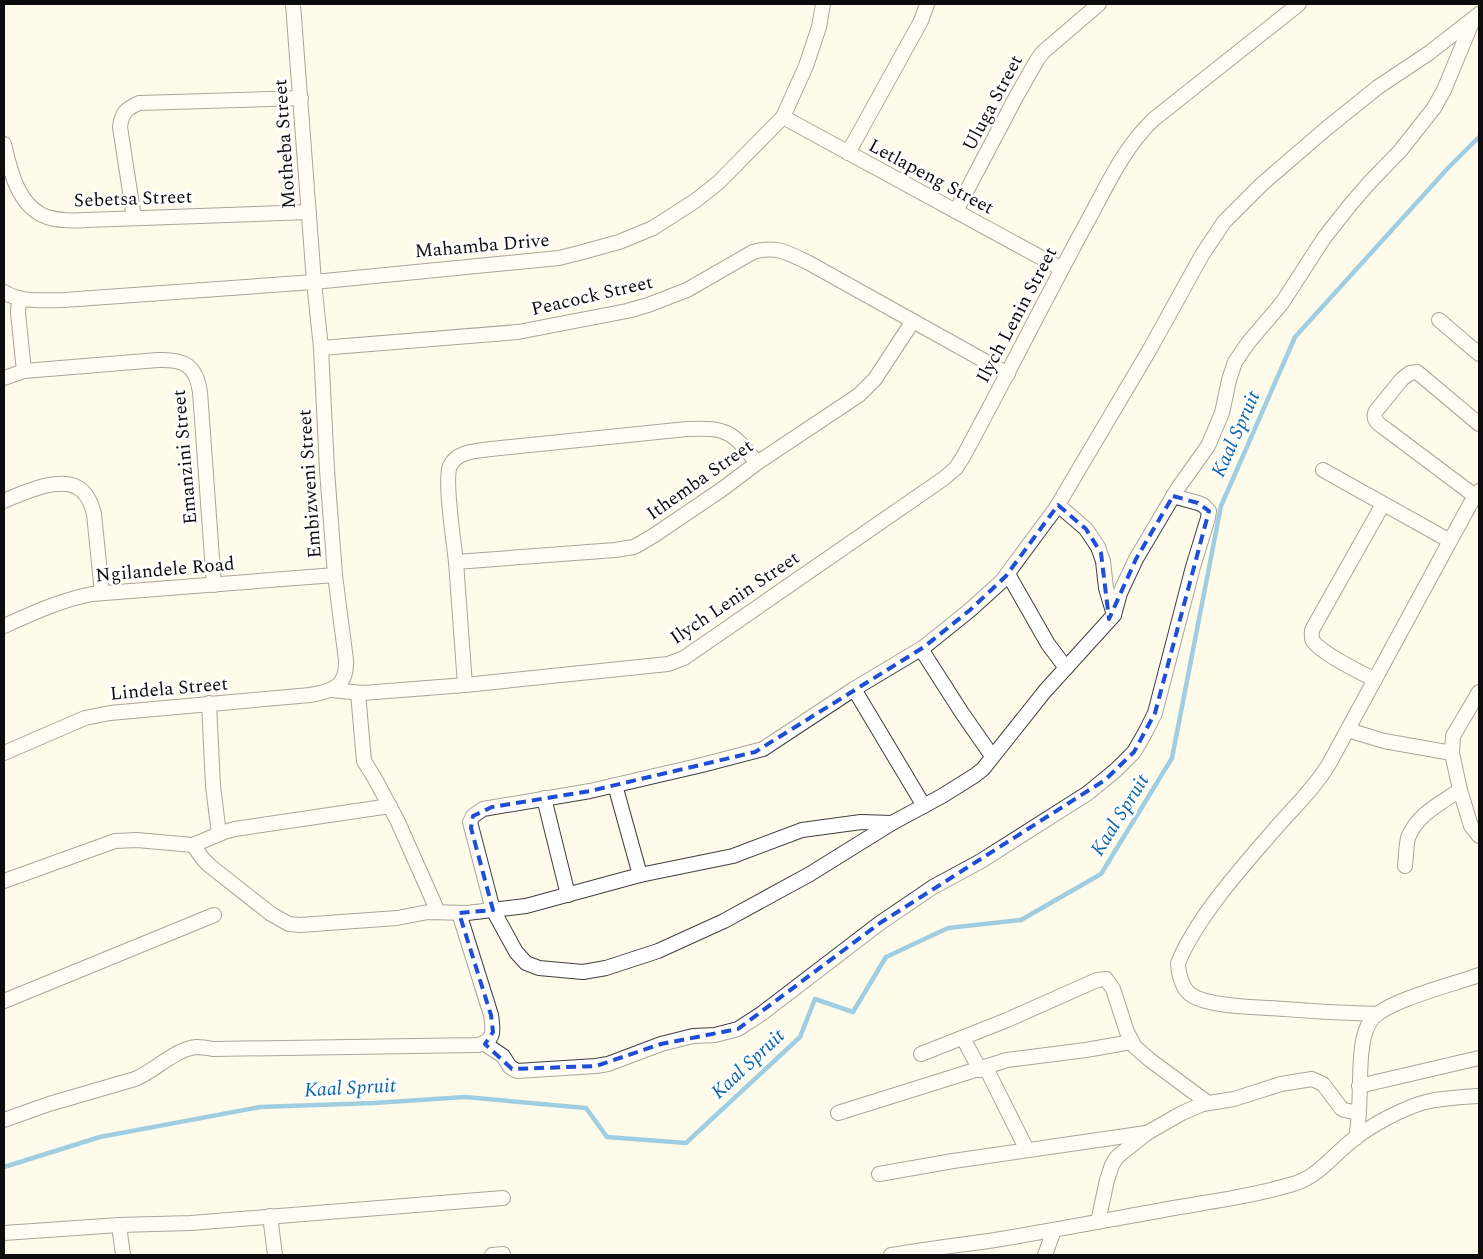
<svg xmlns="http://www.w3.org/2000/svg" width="1483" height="1259" font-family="Spectral,serif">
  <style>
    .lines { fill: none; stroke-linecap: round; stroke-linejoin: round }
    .stream { stroke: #2c94d8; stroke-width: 4.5 }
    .minor-casing { stroke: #3f3f3f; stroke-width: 16 }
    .minor { stroke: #fff; stroke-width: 14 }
    .marked { fill: none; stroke: #1d4ed8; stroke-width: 4; stroke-dasharray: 10 6; stroke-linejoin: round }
    .labels { text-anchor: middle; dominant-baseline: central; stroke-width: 5; stroke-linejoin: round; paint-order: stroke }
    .street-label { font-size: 19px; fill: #0c0c0c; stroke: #fff }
    .water-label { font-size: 20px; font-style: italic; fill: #0c64a6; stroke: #fff }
  </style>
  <rect width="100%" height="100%" fill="#fffbea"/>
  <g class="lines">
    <polyline class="stream" points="4,1167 100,1137 260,1107 374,1103 465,1097 586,1108 607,1137 686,1143 800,1037 815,999 853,1012 886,957 948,928 1021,920 1101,874 1172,758 1221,506 1295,337 1448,168 1479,137"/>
    <g class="minor-casing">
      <g id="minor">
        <polyline points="783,117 1062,269"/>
        <path d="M4 144C10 170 18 207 47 217 60 221 73 221 86 220L309 212"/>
        <polyline points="848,153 921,21 927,4"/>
        <polyline points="956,211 1016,97 1037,60 1043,52 1099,4"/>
        <path d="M134 218 120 127C122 112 126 109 139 103L301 98"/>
        <path d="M4 292C21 303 44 300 64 300L314 282 559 258 579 253 619 242 653 228 695 201 719 182 783 117 806 66 819 27 823 4"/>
        <polyline points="19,298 18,313 24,371"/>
        <polyline points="1439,320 1479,354"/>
        <path d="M321 348 518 332 627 311 648 305 687 290 753 252C776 245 788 253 809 263L1008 374"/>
        <path d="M4 378 24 371 158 360C184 359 196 365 200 392L214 585"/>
        <polyline points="1323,470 1450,541"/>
        <path d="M1475 496 1387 430C1380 425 1371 420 1376 411L1402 379 1410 373 1417 372 1479 424"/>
        <path d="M4 501C17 495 30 490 44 486 71 480 87 485 94 514L102 593"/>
        <polyline points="1058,505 1086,529 1098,547 1103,561 1106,588 1114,615"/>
        <polyline points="456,562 615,550 634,547 653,536 721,490 757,463 859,395 875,379 913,321"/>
        <polyline points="1008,574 1048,644 1066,668"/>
        <path d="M4 626C33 613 61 600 92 594L335 575"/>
        <polyline points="921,649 962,713 992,756"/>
        <path d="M1375 680C1360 672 1322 654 1313 641 1311 638 1312 634 1312 630L1383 504"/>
        <path d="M465 685C462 644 459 603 456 562 454 543 444 480 450 466 457 451 477 451 491 449L687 429C728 427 732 432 757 463"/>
        <polyline points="854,689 924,806"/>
        <path d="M331 690 363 693 465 685 668 664 684 658 943 479 956 468 963 457C1005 380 1044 301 1086 224 1106 188 1123 148 1154 119L1299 4"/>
        <polyline points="1479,692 1453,736 1452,753 1460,790 1471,826 1479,836"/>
        <polyline points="358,693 364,761 374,777 398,822 438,912"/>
        <polyline points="209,703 213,786 219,834"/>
        <polyline points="1348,730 1384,741 1452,753"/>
        <path d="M4 753 85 718 110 713 310 695C334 691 347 686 346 660L335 575 327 470 321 348 314 282 293 4"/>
        <polyline points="615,785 640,875"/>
        <polyline points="544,798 568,895"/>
        <polyline points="892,823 810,874 724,921 658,951 606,968 583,972 539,968 526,963 516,952 493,910 470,822 473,816 483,809 590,791 702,765 763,749 854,689 924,647 970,610 1002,581 1056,508 1150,349 1202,255 1224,222 1262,184 1327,128 1378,87 1429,53 1479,14"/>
        <polyline points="193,845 203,859 210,866 271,914 289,924 300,925 397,918 428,912 467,913 526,906 640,875 733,856 802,830 861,822 892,823 942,796 974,776 983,769 1045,691 1114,615 1120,593 1136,559 1178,488 1208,446 1222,413 1229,380 1235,362 1248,343 1282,303 1324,238 1350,205 1370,182 1400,151 1434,108 1444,90 1473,20"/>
        <path d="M1405 866C1406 857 1406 847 1408 838 1416 815 1441 803 1460 790"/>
        <polyline points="4,881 115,841 137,840 193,845 224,832 235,829 390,806"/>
        <polyline points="4,1001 214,915"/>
        <path d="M1377 1014C1341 1013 1305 1011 1269 1008 1250 1007 1205 1006 1190 994 1182 988 1178 972 1178 963 1197 917 1242 867 1275 829 1294 807 1313 790 1329 764L1450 541 1473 499 1479 491"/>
        <polyline points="963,1038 980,1070"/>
        <polyline points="485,1044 503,1056 510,1067 517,1071 596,1066 608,1064 661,1044 693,1036 715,1035 738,1029 761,1014 880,923 933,887 981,861 1088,793 1116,770 1134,752 1145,733 1155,713 1193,567 1208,518 1209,511 1203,505 1198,503 1173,496"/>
        <polyline points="921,1054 1007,1020 1097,980 1106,979 1113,989 1127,1032 1135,1047 1150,1060 1208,1103"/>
        <polyline points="986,1068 1027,1150"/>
        <polyline points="1359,1086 1479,1058"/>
        <polyline points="838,1113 1007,1060 1086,1050 1131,1042"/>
        <path d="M4 1120 49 1104 135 1079C155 1071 176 1048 197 1047 202 1047 208 1048 213 1049L478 1045C496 1040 493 1030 491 1015L459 913"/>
        <path d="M1356 1138C1361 1112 1359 1084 1361 1057 1362 1044 1364 1028 1373 1018 1389 1000 1455 984 1479 975"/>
        <polyline points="879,1174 953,1161 1146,1133"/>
        <polyline points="270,1216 275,1255"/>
        <polyline points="1098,1222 1107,1180 1112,1165 1117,1157 1147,1133 1182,1113 1203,1104 1234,1099 1281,1084 1312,1079 1323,1084 1341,1108 1344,1110 1359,1113"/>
        <polyline points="119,1225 123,1255"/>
        <polyline points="4,1233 119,1225 191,1223 503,1198"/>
        <polyline points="492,1255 503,1254"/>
        <path d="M891 1255C925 1249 960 1245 995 1240 1051 1231 1107 1220 1163 1210 1206 1202 1250 1197 1293 1184 1316 1178 1332 1157 1350 1142 1369 1126 1406 1106 1430 1101 1446 1098 1463 1097 1479 1096"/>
        <polyline points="1045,1255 1054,1230"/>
      </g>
    </g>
    <use href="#minor" class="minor"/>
  </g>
  <path d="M0 0H1483V1259H0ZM1173 496 1198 503 1209 511 1155 713 1134 752 1105 780 880 923 738 1029 661 1044 596 1066 512 1069 485 1044 493 1032 491 1015 459 913 493 910 471 828 473 816 492 807 590 791 755 752 924 647 970 610 1006 576 1058 505 1086 529 1101 553 1109 619 1136 559Z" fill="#fffbea" fill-opacity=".55" fill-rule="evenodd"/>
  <path class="marked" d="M1173 496 1198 503 1209 511 1155 713 1134 752 1105 780 880 923 738 1029 661 1044 596 1066 512 1069 485 1044 493 1032 491 1015 459 913 493 910 471 828 473 816 492 807 590 791 755 752 924 647 970 610 1006 576 1058 505 1086 529 1101 553 1109 619 1136 559Z"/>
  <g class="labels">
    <g class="street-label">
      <text transform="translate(993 103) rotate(-62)">Uluga Street</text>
      <text transform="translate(285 144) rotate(-94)">Motheba Street</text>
      <text transform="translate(931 177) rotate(28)">Letlapeng Street</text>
      <text transform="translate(133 199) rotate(-2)">Sebetsa Street</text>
      <text transform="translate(482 246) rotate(-5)">Mahamba Drive</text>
      <text transform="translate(592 296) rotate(-13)">Peacock Street</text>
      <text transform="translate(1017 315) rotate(-62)">Ilych Lenin Street</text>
      <text transform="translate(185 457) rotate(-95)">Emanzini Street</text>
      <text transform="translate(700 480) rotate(-35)">Ithemba Street</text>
      <text transform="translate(310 484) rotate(-94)">Embizweni Street</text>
      <text transform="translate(165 570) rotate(-5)">Ngilandele Road</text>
      <text transform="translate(735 598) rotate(-34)">Ilych Lenin Street</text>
      <text transform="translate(169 689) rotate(-5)">Lindela Street</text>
    </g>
    <g class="water-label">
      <text transform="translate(1236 434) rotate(-66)">Kaal Spruit</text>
      <text transform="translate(1120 815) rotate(-58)">Kaal Spruit</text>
      <text transform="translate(748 1064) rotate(-43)">Kaal Spruit</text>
      <text transform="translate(350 1088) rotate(-3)">Kaal Spruit</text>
    </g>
  </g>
  <rect width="1483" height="1259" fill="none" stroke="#0c0c0c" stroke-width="10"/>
</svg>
